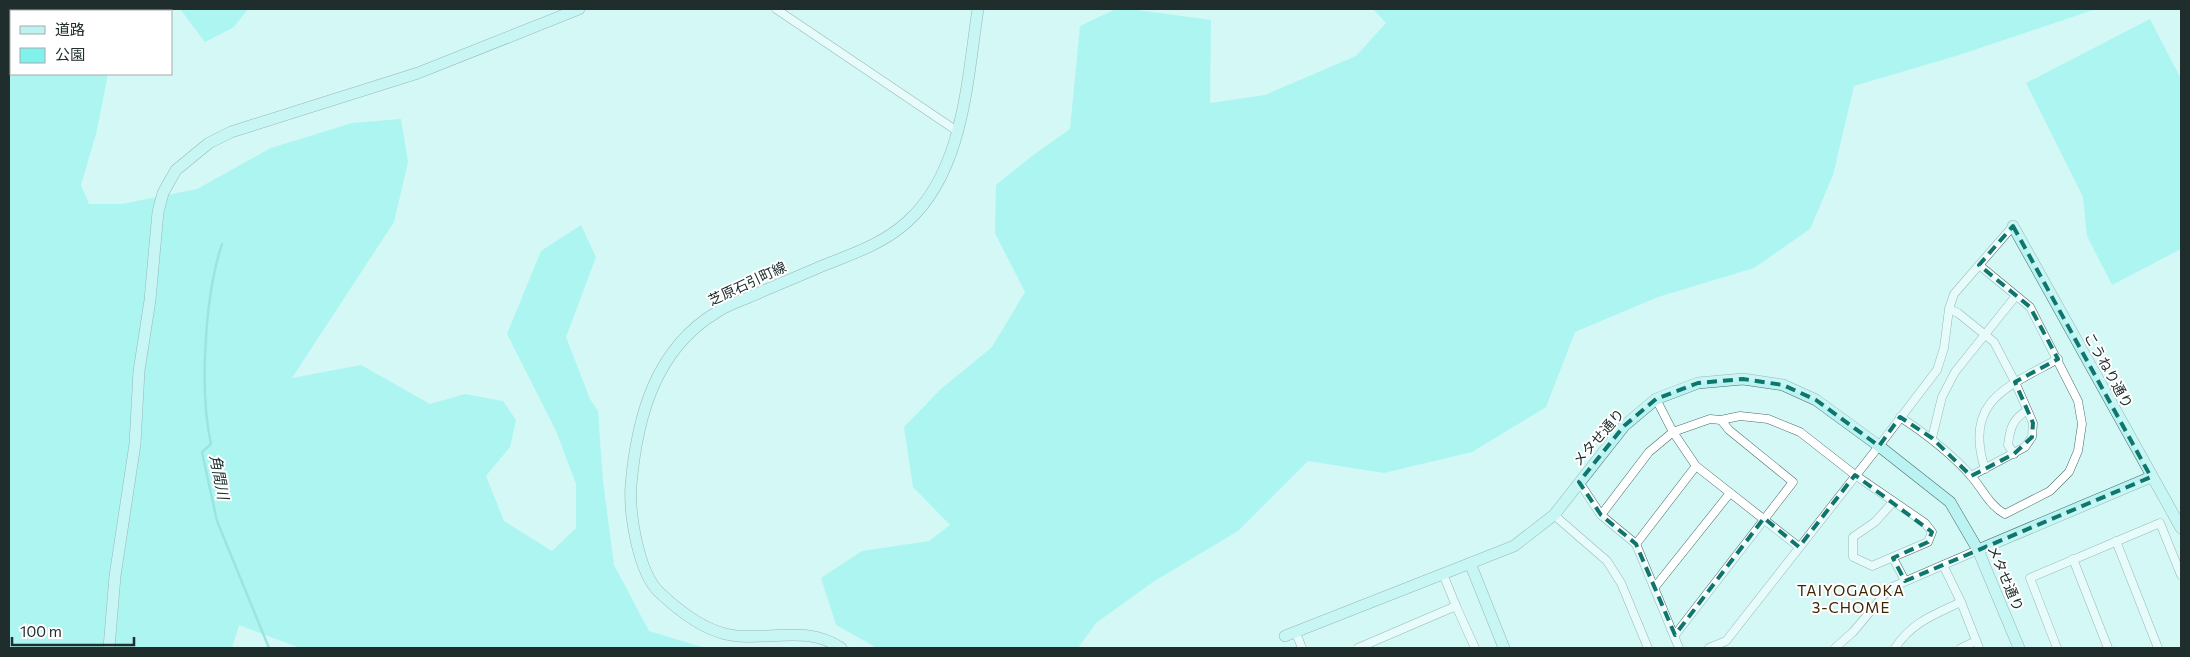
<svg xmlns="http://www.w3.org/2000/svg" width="2190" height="657" font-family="Commissioner,'Noto Sans JP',sans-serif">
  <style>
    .green { fill: #7ff2ec }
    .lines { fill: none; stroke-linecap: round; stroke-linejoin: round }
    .stream { stroke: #55cdc7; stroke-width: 2.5 }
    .street-casing { stroke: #4c6c6a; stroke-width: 9 }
    .secondary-casing { stroke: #4c6c6a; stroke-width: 12 }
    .street { stroke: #fff; stroke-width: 8 }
    .secondary { stroke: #baf3f1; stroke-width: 11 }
    .marked { fill: none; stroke: #0f766e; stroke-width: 4; stroke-dasharray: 10 6; stroke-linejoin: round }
    .labels { text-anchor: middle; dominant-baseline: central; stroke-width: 4; stroke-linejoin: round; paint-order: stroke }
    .street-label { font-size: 14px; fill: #202d2d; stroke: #fff }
    .water-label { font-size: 15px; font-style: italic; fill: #1b302f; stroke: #fff }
    .neighbourhood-label { font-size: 15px; letter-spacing: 1px; fill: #3f2603; stroke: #fff }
  </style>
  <rect width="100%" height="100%" fill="#d4f8f5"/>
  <g class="green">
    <polygon points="9,9 118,9 115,11 11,11 11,74 108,74 96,134 81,185 89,204 122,204 197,189 271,148 352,123 401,119 408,162 394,222 292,378 361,365 430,404 465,394 503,401 516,420 510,447 486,476 504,521 552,551 576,528 576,484 556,431 507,334 541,251 581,225 596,257 566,337 590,399 598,411 603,481 614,565 649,631 705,648 300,648 239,625 232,648 9,648"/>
    <polygon points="180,9 248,9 234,27 205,42"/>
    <polygon points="1116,9 1130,9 1211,20 1210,103 1265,95 1356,56 1386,23 1373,9 2096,9 1959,55 1854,86 1833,175 1810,229 1754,268 1658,297 1575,332 1546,407 1472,452 1384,473 1308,461 1238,531 1153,582 1096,623 1078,648 877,648 836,625 821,578 862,551 929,541 950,525 913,487 904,427 941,389 992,347 1025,292 995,233 996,185 1032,156 1070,129 1080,26"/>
    <polygon points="2150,19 2181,79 2181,249 2112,285 2087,236 2083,197 2026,83"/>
  </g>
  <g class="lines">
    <path class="stream" d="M222 244C205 295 199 391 211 444L202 452 217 521 269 648"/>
    <g class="street-casing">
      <g id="street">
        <polyline points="776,9 957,131"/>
        <polyline points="1949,309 1958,313 1994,342 2015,382 2033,423 2032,437 2025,447 1971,476"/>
        <polyline points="1656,399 1673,432 1696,466 1799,547"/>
        <path d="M1900 417C1926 434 1951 453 1972 477 1983 490 1990 506 2005 514L2050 491 2069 472 2078 451 2082 424 2078 401 2030 307 1979 265"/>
        <polyline points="1932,438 1942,397 1955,372 2015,297"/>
        <path d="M2014 454 2008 445C2010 429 2012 420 2026 411"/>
        <path d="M1985 469C1963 401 2007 387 2058 359"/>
        <polyline points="1579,482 1601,515 1636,544 1679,648"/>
        <polyline points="1554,515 1607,561 1621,583 1648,648"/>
        <polyline points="1601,515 1649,452 1673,432 1710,419 1721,420 1740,416 1768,419 1800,432 1855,475 1925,523 1932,532 1928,542 1872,566 1853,557 1853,537 1875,522 1893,502"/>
        <polyline points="2116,541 2158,648"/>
        <polyline points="1636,544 1696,466"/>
        <polyline points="1893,558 1905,581"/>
        <polyline points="2073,559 2108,648"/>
        <polyline points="1943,565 1961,602 1979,648"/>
        <polyline points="1443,574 1456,606"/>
        <polyline points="1655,587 1730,493"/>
        <polyline points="1296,633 1302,648"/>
        <polyline points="1675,635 1793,482 1729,430 1721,420"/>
        <polyline points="1358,648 1456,606 1475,648"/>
        <polyline points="1709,648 1726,641 1879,446 1937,370 1944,348 1949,309 1954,294 2013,226"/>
        <polyline points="1835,648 1853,632 1890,588 1978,550"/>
        <path d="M1895 648C1912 622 1934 615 1961 602"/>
        <polyline points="1961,648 1976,641"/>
        <polyline points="2057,648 2030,578 2160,523 2181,575"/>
      </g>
    </g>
    <g class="secondary-casing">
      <g id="secondary">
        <polyline points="2013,226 2181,528"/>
        <polyline points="1978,550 2151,477"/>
        <polyline points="1470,563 1504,648"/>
        <polyline points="1285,636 1514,546 1554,515 1624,426 1656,399 1698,383 1743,379 1783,385 1816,400 1879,446 1950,502 1978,550 2019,648"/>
        <polyline points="109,648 115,576 135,444 139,371 150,300 158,212 163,193 176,170 209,143 231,132 418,73 579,9"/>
        <path d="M841 648C805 623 765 643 725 634 702 628 677 609 660 593 638 573 629 513 631 485 637 417 655 349 717 312 726 306 737 302 747 298 772 287 797 277 822 266 852 254 883 244 907 222 964 171 967 80 978 9"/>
      </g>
    </g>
    <use href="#street" class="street"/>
    <use href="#secondary" class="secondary"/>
  </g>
  <path d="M0 0H2190V657H0ZM2013 226 2151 477 1905 581 1893 558 1928 542 1932 532 1855 475 1799 547 1764 518 1675 635 1636 544 1601 515 1579 482 1624 426 1656 399 1698 383 1743 379 1783 385 1816 400 1879 446 1900 417 1932 438 1971 476 2014 454 2032 437 2033 423 2015 382 2058 359 2030 307 1979 265Z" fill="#d4f8f5" fill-opacity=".55" fill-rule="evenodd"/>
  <path class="marked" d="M2013 226 2151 477 1905 581 1893 558 1928 542 1932 532 1855 475 1799 547 1764 518 1675 635 1636 544 1601 515 1579 482 1624 426 1656 399 1698 383 1743 379 1783 385 1816 400 1879 446 1900 417 1932 438 1971 476 2014 454 2032 437 2033 423 2015 382 2058 359 2030 307 1979 265Z"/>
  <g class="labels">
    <g class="street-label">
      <text transform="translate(747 283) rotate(-25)">芝原石引町線</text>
      <text transform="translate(2109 370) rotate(61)">こうねり通り</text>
      <text transform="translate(1598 437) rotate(-49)">メタせ通り</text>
      <text transform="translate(2006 578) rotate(67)">メタせ通り</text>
    </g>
    <g class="water-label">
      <text transform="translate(220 477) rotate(79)">角間川</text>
    </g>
    <g class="neighbourhood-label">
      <text x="1851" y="590">TAIYOGAOKA<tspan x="1851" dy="17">3-CHOME</tspan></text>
    </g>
  </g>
  <rect width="2190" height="657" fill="none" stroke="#202d2d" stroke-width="20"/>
  <rect x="10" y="10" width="162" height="65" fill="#ffffff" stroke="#a6abab"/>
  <rect x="20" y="26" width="25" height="8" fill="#baf3f1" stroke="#a6abab"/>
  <text x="55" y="35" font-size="15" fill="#202d2d">道路</text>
  <rect x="20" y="48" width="25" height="15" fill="#7ff2ec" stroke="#a6abab"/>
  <text x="55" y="60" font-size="15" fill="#202d2d">公園</text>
  <path d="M12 637v8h122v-8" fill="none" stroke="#202d2d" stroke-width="2.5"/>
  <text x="20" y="637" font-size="15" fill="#202d2d" stroke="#ffffff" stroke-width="4" paint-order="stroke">100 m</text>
</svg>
